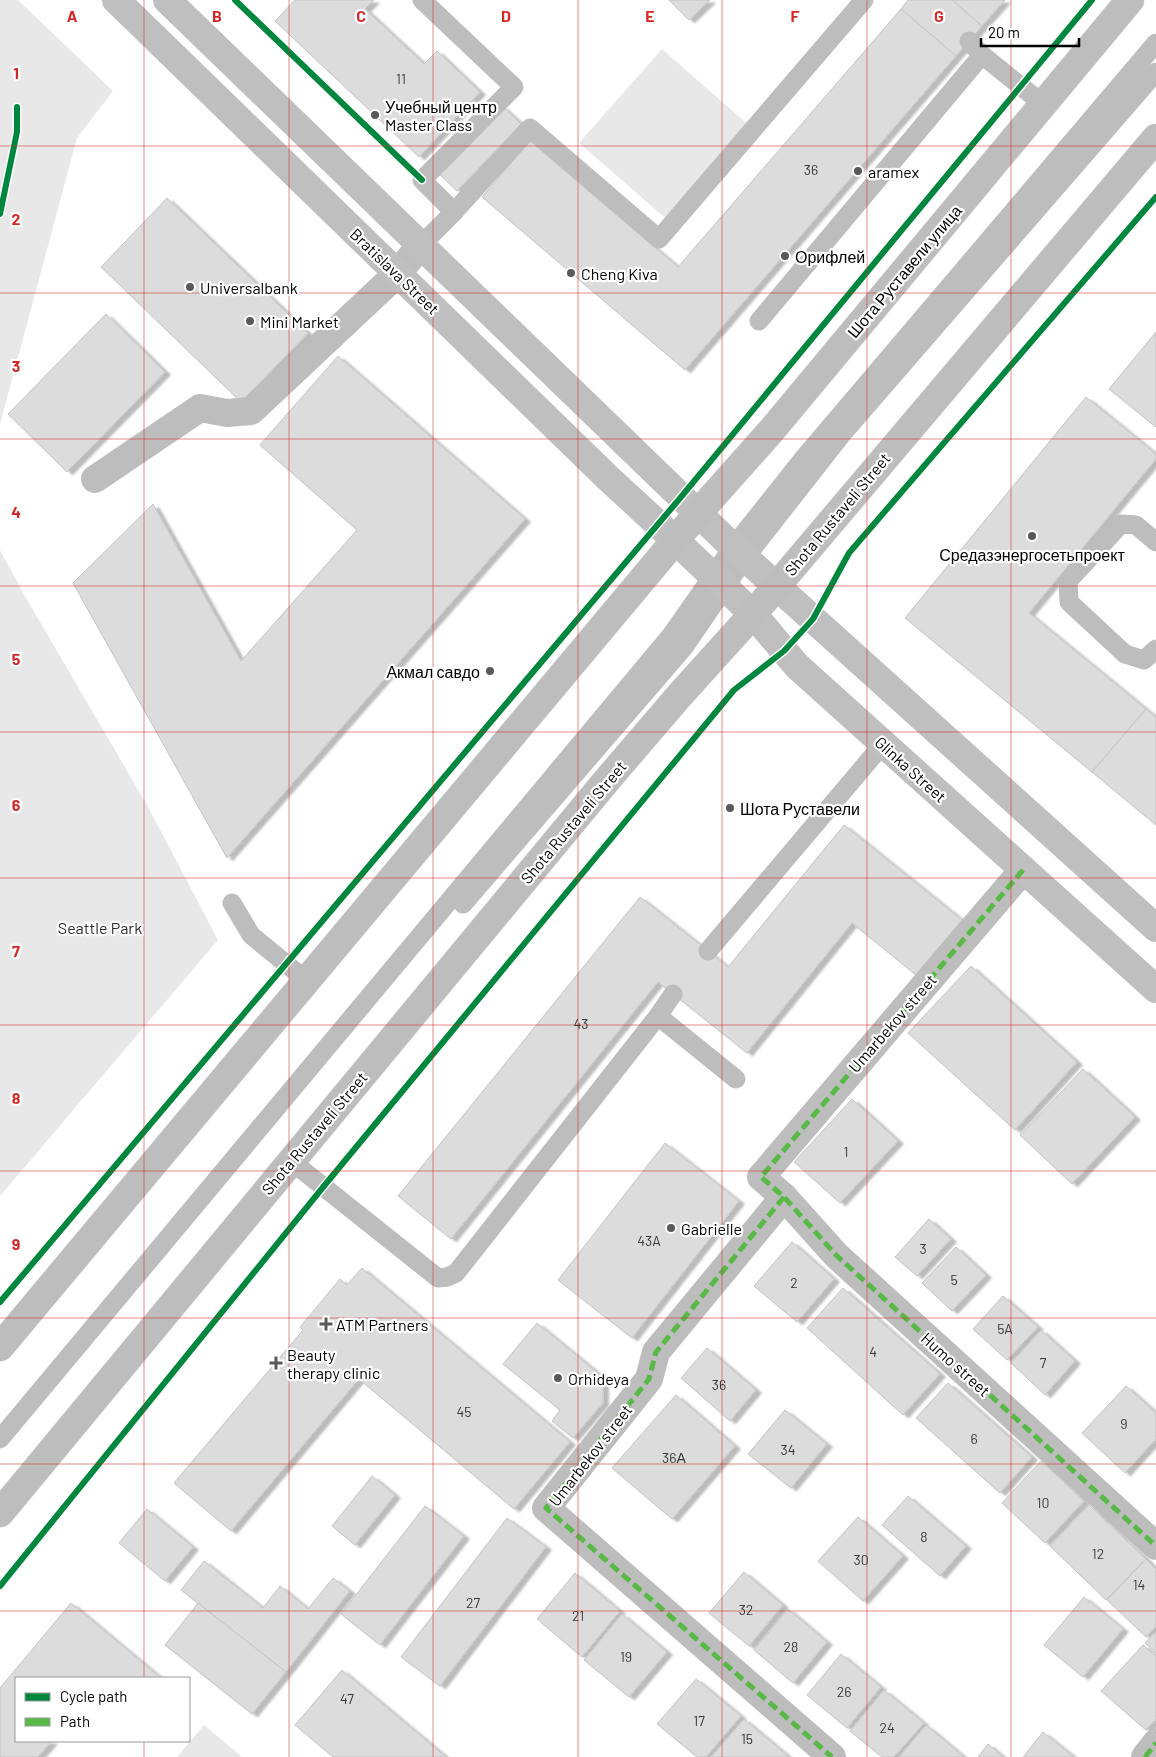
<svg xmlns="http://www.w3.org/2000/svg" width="1156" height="1757" font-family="Barlow,sans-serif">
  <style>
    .green { fill: #e8e8e8 }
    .building { fill: #dcdcdc; stroke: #c4c4c4; filter: url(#shadow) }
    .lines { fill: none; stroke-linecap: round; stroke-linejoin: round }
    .primary-casing { stroke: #dbdbdb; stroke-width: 29 }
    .lane { stroke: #bdbdbd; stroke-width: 19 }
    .street { stroke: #bdbdbd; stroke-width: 28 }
    .secondary { stroke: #bfbfbf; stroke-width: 28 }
    .primary { stroke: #bdbdbd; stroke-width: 28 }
    .quiet { stroke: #58b947; stroke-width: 5; stroke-dasharray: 10 5; stroke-linecap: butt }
    .cycleway-casing { stroke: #fff; stroke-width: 9 }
    .cycleway { stroke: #00873e; stroke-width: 6 }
    .grid { fill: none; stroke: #d62828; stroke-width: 1; stroke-opacity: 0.55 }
    .poi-dot { fill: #595959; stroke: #fff; stroke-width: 2 }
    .labels { text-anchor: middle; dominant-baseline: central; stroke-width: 4.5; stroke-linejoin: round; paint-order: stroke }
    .number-label { font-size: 14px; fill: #373737 }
    .poi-label { font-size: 16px; fill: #000; stroke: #fff; text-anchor: start }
    .street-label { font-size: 16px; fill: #000; stroke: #fff }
    .park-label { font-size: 16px; fill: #2d2d2d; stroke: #fff }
    .grid-label { font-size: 16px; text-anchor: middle; font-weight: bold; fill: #d62828; stroke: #fff; stroke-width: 4.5; stroke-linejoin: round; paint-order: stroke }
  </style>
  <defs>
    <filter id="shadow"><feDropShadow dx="5.5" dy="3" stdDeviation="1" flood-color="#0004"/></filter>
  </defs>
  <rect width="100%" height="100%" fill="#fff"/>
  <g class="green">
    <polygon points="0,0 18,0 113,91 77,138 0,424"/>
    <polygon points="662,49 752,128 670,222 579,143"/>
    <polygon points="0,550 26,598 147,805 218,940 0,1196"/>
    <polygon points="204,1725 242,1757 177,1757"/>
  </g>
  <g class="building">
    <polygon points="295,0 374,0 365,9 424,64 437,51 480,92 419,157 275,21"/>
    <polygon points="669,0 710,0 689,20"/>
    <polygon points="908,0 952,0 982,26 956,56 901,9"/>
    <polygon points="952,0 1005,0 982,26"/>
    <polygon points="901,9 956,56 685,370 482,197 530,141 678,267"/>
    <polygon points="502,106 521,124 457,191 438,173"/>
    <polygon points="167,198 308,333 241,402 101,267"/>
    <polygon points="106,314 165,372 67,472 8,414"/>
    <polygon points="1156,332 1156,427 1109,389"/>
    <polygon points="338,356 525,519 227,858 73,583 153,504 241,661 357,530 260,445"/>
    <polygon points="1086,397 1156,454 1156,459 1029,613 1146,709 1092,772 905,618"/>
    <polygon points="1146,709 1156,717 1156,825 1092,772"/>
    <polygon points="844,825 962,920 916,975 852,923 747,1053 658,982 451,1239 398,1196 640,897 728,967"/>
    <polygon points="971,966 1077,1062 1015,1130 908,1033"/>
    <polygon points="1083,1069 1135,1117 1072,1184 1020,1135"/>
    <polygon points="852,1099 898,1141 840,1203 794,1162"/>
    <polygon points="665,1143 739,1201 632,1338 558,1280"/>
    <polygon points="929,1219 951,1239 917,1276 895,1257"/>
    <polygon points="792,1242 834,1279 797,1322 754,1286"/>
    <polygon points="956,1247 986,1275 952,1311 922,1283"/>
    <polygon points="362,1268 570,1442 514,1509 359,1379 231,1531 174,1483 303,1330 300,1327 340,1279 347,1285"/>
    <polygon points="843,1288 940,1374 903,1415 807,1328"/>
    <polygon points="1003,1296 1038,1327 1007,1360 973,1329"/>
    <polygon points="537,1323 603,1377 603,1403 573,1438 552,1421 560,1410 503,1364"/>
    <polygon points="1041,1330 1075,1361 1045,1395 1011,1363"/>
    <polygon points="707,1348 756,1390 730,1421 681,1378"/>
    <polygon points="948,1383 1032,1457 1000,1493 916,1418"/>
    <polygon points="1126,1386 1156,1413 1156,1439 1125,1473 1082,1433"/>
    <polygon points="676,1395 735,1446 672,1519 612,1468"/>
    <polygon points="785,1410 827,1444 791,1488 748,1454"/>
    <polygon points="1041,1461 1084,1501 1045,1543 1002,1503"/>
    <polygon points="372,1476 395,1495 355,1545 332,1526"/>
    <polygon points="908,1496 966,1546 940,1576 882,1525"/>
    <polygon points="1089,1505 1146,1559 1106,1600 1050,1546"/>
    <polygon points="425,1506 464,1536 380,1645 341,1614"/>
    <polygon points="147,1509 193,1547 165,1581 119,1543"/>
    <polygon points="858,1517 903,1556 863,1601 818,1561"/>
    <polygon points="507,1518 546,1547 440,1686 401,1657"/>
    <polygon points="1146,1559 1156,1569 1156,1627 1146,1637 1107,1600"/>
    <polygon points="204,1561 263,1608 280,1586 308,1609 333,1578 350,1591 286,1672 181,1590"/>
    <polygon points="744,1572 783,1605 749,1646 709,1613"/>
    <polygon points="575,1573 620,1611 582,1657 537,1619"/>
    <polygon points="1084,1597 1123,1629 1083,1677 1044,1645"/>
    <polygon points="71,1603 161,1678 16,1678 16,1741 52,1741 38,1757 0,1757 0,1688"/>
    <polygon points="198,1603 286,1672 252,1714 165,1645"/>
    <polygon points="788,1609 827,1642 793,1683 754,1650"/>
    <polygon points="622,1614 667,1652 629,1697 584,1660"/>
    <polygon points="1156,1631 1156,1653 1145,1643"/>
    <polygon points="1143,1645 1156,1656 1156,1719 1146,1730 1101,1691"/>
    <polygon points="841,1654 881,1687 847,1728 807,1695"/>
    <polygon points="342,1670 446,1757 333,1757 295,1725"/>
    <polygon points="696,1679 741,1716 706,1757 697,1757 657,1724"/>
    <polygon points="884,1690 924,1723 894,1757 882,1757 850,1731"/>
    <polygon points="744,1719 789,1757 711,1757"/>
    <polygon points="926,1725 964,1757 899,1757"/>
    <polygon points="1043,1732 1074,1757 1023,1757"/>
    <polygon points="988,1744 1003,1757 978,1757"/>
  </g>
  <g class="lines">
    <g class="primary-casing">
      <g id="primary">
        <polyline points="0,1347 698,513 771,431 1130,0"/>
        <polyline points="0,1513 607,780 679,696 753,614 1156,138"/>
      </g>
    </g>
    <g class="lane">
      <polyline points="422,0 514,87 422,180 454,212"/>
      <polyline points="969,41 982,55 1043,104"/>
      <polyline points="420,246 454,212 530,128 659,239 864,0"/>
      <polyline points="759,321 982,55"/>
      <polyline points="1156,542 1136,525 1121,524 1068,581 1069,602 1125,654 1144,660 1156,649"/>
      <polyline points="232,903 251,935 307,981"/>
      <polyline points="463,904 685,646 745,558 843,433 1156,72"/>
      <polyline points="708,951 883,744"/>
      <polyline points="658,1016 673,994"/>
      <polyline points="291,1161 438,1278 447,1277 456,1273 658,1016 736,1079"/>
      <polyline points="0,1439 672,634 733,547 803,459 1156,43"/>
    </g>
    <g class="street">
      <polyline points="95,479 200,408 227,413 251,411 397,274 420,246"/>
      <polyline points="1023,870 761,1177 784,1197 836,1255 1156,1546"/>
      <polyline points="784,1197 656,1352 649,1379 546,1508 832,1757"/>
      <polyline points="1145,1757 1156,1743"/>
    </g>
    <g class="secondary">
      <polyline points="116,0 608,478 658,524 753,614 797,666 1156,989"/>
      <polyline points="167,0 733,547 1156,928"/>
    </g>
    <use href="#primary" class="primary"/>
    <g class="quiet">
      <polyline points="1023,870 761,1177 784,1197 836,1255 1156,1546"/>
      <polyline points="784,1197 656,1352 649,1379 546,1508 832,1757"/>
      <polyline points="1145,1757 1156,1743"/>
    </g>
    <g class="cycleway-casing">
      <g id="cycleway">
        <polyline points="235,0 422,180"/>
        <polyline points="0,214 17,132 17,107"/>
        <polyline points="0,1302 681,497 1092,0"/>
        <polyline points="0,1586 324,1186 734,690 784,651 813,619 849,553 1156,197"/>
      </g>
    </g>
    <use href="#cycleway" class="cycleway"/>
  </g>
  <path class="grid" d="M144 0V1678M289 0V1757M433 0V1757M578 0V1757M722 0V1757M867 0V1757M1011 0V1757M0 146H1156M0 293H1156M0 439H1156M0 586H1156M0 732H1156M0 878H1156M0 1025H1156M0 1171H1156M0 1318H1156M0 1464H1156M0 1611H1156M144 1741V1757"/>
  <g class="poi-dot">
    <circle cx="375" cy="115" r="5"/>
    <circle cx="858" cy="171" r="5"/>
    <circle cx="785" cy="256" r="5"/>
    <circle cx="571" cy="273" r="5"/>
    <circle cx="190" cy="287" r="5"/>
    <circle cx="250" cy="321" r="5"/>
    <circle cx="1032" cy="536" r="5"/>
    <circle cx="490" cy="671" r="5"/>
    <circle cx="730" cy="808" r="5"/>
    <circle cx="671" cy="1228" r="5"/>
    <path d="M323.5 1316.5h5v5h5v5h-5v5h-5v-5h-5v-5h5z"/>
    <path d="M273.5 1355.5h5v5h5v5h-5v5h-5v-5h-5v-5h5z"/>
    <circle cx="558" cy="1378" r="5"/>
  </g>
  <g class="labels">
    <g class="number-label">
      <text x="401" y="78">11</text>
      <text x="811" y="169">36</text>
      <text x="581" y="1023">43</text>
      <text x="846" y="1151">1</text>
      <text x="649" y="1240">43A</text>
      <text x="923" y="1248">3</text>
      <text x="954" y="1279">5</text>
      <text x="794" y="1282">2</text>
      <text x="1005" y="1328">5A</text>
      <text x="873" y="1351">4</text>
      <text x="1043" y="1362">7</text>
      <text x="719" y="1384">36</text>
      <text x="464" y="1411">45</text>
      <text x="1124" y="1423">9</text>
      <text x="974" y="1438">6</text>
      <text x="788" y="1449">34</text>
      <text x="674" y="1457">36А</text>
      <text x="1043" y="1502">10</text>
      <text x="924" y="1536">8</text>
      <text x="1098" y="1553">12</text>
      <text x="861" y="1559">30</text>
      <text x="1139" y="1584">14</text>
      <text x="473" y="1602">27</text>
      <text x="746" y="1609">32</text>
      <text x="578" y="1615">21</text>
      <text x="791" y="1646">28</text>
      <text x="626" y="1656">19</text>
      <text x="844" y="1691">26</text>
      <text x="347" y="1698">47</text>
      <text x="699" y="1720">17</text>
      <text x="887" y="1727">24</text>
      <text x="747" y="1738">15</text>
    </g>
    <g class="poi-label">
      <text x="385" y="106">Учебный центр<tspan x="385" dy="18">Master Class</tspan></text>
      <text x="868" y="171">aramex</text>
      <text x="795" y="256">Орифлей</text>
      <text x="581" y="273">Cheng Kiva</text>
      <text x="200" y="287">Universalbank</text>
      <text x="260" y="321">Mini Market</text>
      <text x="1032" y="554" text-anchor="middle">Средазэнергосетьпроект</text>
      <text x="480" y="671" text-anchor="end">Акмал савдо</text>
      <text x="740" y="808">Шота Руставели</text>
      <text x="681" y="1228">Gabrielle</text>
      <text x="336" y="1324">ATM Partners</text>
      <text x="287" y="1354">Beauty<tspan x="287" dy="18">therapy clinic</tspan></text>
      <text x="568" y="1378">Orhideya</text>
    </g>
    <g class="street-label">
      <text transform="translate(395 271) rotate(44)">Bratislava Street</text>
      <text transform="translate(904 271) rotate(-50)">Шота Руставели улица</text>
      <text transform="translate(837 514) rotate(-50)">Shota Rustaveli Street</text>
      <text transform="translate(911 769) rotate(42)">Glinka Street</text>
      <text transform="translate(573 822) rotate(-50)">Shota Rustaveli Street</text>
      <text transform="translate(892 1023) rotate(-49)">Umarbekov street</text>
      <text transform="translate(314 1133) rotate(-50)">Shota Rustaveli Street</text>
      <text transform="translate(956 1364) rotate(42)">Humo street</text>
      <text transform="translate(590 1455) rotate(-52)">Umarbekov street</text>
    </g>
    <g class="park-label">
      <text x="100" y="927">Seattle Park</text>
    </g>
  </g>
  <g class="grid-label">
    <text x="72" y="22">A</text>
    <text x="217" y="22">B</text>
    <text x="361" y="22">C</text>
    <text x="506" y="22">D</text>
    <text x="650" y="22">E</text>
    <text x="795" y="22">F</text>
    <text x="939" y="22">G</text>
    <text x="16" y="79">1</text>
    <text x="16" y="225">2</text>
    <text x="16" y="372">3</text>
    <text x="16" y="518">4</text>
    <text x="16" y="665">5</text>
    <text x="16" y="811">6</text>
    <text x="16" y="957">7</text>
    <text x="16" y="1104">8</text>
    <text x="16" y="1250">9</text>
  </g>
  <rect x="15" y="1677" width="175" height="65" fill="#ffffff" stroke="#999999"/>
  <rect x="25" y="1693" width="25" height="8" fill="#00873e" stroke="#999999"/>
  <text x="60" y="1702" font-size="15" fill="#000000">Cycle path</text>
  <rect x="25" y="1718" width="25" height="8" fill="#58b947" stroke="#999999"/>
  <text x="60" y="1727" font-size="15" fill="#000000">Path</text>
  <path d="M981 38v8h98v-8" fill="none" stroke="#000000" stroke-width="2.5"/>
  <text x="988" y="38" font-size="15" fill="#000000" stroke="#ffffff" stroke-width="4" paint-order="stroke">20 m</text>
</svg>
